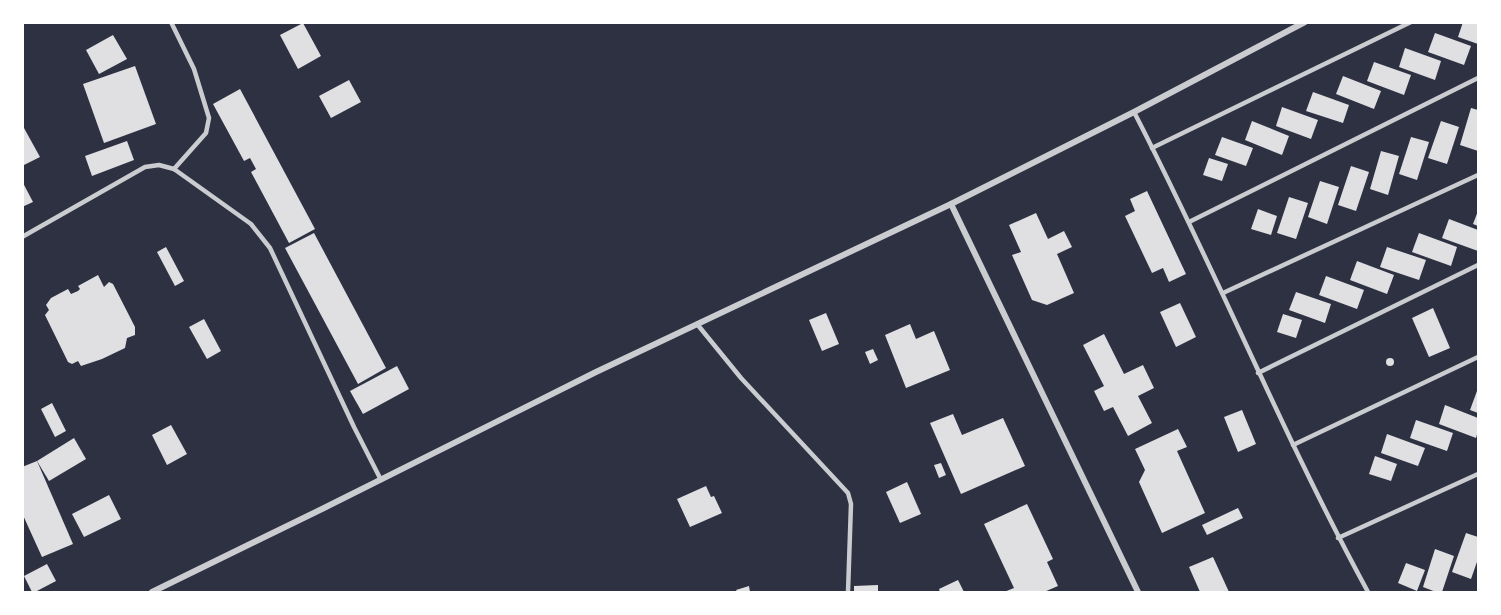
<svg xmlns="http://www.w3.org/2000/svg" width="1501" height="615" font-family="'Times New Roman',serif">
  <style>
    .building { fill: #e0e0e3 }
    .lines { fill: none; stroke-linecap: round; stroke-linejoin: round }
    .service { stroke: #caccd0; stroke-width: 4.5 }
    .minor { stroke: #caccd0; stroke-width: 6 }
  </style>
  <rect width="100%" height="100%" fill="#2d3142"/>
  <g class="building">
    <polygon points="1463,22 1478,22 1478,44 1458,37"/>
    <polygon points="303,23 321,56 298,69 280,35"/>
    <polygon points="1435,33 1471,46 1464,65 1428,52"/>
    <polygon points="113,35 127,59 99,74 86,50"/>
    <polygon points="1405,48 1441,61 1435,80 1399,67"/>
    <polygon points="1374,62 1411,75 1404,95 1367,81"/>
    <polygon points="135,66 156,124 104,143 83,84"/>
    <polygon points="1343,76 1381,91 1374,109 1336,94"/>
    <polygon points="349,80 361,102 331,118 319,96"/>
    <polygon points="240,89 315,229 289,243 251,172 256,169 250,158 244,161 213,104"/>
    <polygon points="1313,92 1349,105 1343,123 1306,111"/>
    <polygon points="1282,107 1318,120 1311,139 1276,126"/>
    <polygon points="1471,108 1478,110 1478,151 1460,145"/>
    <polygon points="1252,121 1289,136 1282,155 1245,140"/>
    <polygon points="1441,121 1459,127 1447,164 1428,158"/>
    <polygon points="24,128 40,157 22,166 22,129"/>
    <polygon points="1222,137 1253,148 1246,166 1215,155"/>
    <polygon points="1411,137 1429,142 1417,180 1399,174"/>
    <polygon points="127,141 134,160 92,176 85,156"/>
    <polygon points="1381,151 1399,156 1388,195 1370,189"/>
    <polygon points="1209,158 1228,164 1222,181 1203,175"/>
    <polygon points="1351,166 1369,172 1356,211 1338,205"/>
    <polygon points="22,181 33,202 22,207"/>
    <polygon points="1320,181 1339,187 1327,224 1308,217"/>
    <polygon points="1147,191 1186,274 1169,282 1163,268 1152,273 1125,216 1135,211 1130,199"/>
    <polygon points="1289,197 1308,203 1296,239 1277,233"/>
    <polygon points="1258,209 1277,216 1271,235 1251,229"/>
    <polygon points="1478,211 1478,226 1473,224"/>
    <polygon points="1036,213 1048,239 1064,231 1072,247 1057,254 1074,293 1047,305 1032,300 1012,255 1021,252 1009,225"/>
    <polygon points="1449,219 1478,230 1478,251 1442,238"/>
    <polygon points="314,233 386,368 358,384 285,248"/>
    <polygon points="1419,233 1457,247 1451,266 1412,252"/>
    <polygon points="166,247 184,281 175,286 157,252"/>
    <polygon points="1387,247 1426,260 1419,280 1380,267"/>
    <polygon points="1357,261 1394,275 1387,294 1350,280"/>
    <polygon points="98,275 104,287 109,282 113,284 135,327 135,335 127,338 125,348 102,359 81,366 78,361 72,364 68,362 45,315 49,310 46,305 51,298 68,289 71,294 78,291 80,289 78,286"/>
    <polygon points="1326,276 1364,290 1357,309 1319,295"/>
    <polygon points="1296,292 1331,304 1325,323 1289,310"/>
    <polygon points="1180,303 1196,337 1176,347 1160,312"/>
    <polygon points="1433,308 1450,348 1429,357 1412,318"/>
    <polygon points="826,313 839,344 822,351 809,320"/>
    <polygon points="1283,314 1302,320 1296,338 1277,332"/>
    <polygon points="204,319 221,351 207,359 189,327"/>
    <polygon points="910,324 916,339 934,331 950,370 906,388 885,335"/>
    <polygon points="1104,334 1124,374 1143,365 1154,388 1138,396 1152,423 1128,436 1113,407 1104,411 1094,391 1104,386 1083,345"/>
    <polygon points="873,349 878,360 870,364 865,352"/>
    <circle cx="1390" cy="362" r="4"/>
    <polygon points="397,366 409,389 363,414 350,391"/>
    <polygon points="1477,391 1478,392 1478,413 1470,410"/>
    <polygon points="52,403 66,431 55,437 41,409"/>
    <polygon points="1445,405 1478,418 1478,431 1476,438 1439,424"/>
    <polygon points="1242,410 1256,444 1238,452 1224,417"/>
    <polygon points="953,414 962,435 1003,418 1025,466 961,494 930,423"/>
    <polygon points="1416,420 1453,433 1447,451 1410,438"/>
    <polygon points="171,425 187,454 167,465 152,435"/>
    <polygon points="1178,429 1187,447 1177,451 1205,513 1162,533 1139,482 1145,470 1135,449"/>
    <polygon points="1387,434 1425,448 1418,466 1381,453"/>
    <polygon points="74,438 86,459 49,481 37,461"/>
    <polygon points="1375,456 1397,464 1391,481 1369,474"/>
    <polygon points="37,461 73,544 42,557 22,513 22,467"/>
    <polygon points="941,463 946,475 939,478 934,465"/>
    <polygon points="907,482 921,514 900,523 886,492"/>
    <polygon points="706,486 711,497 714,496 722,513 690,527 677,499"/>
    <polygon points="109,495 121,519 84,537 72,514"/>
    <polygon points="1027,504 1053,559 1047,562 1058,586 1044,592 1004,592 1014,588 984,524"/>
    <polygon points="1238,508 1243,518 1207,535 1202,525"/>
    <polygon points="1466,533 1478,537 1478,559 1471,579 1452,572"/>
    <polygon points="1435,549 1454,556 1442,592 1436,592 1423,587"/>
    <polygon points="1213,557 1229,592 1200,592 1189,567"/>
    <polygon points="1406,563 1425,570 1417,591 1398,583"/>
    <polygon points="47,564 56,581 35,592 32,592 24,576"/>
    <polygon points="958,580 964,592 940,592 939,589"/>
    <polygon points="878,585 878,592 854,592 854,586"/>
    <polygon points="749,586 750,592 737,592 736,590"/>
  </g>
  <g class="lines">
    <g class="service">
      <polyline points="171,22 194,69 209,118 206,133 174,169"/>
      <path d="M1134 112C1216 270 1283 436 1368 592"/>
      <polyline points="1152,148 1411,22"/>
      <polyline points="1189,222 1478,78"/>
      <polyline points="22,237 145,167 159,165 174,169 251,224 270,248 354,427 381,480"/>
      <polyline points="1223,293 1478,175"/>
      <polyline points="697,324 741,378 848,493 851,504 848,592"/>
      <polyline points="1258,373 1478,265"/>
      <polyline points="1293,445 1478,357"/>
      <polyline points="1338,538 1478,474"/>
    </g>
    <g class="minor">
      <polyline points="951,204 1138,592"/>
      <polyline points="152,592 324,508 596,372 951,204 1134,112 1305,22"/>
    </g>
  </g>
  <rect width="1501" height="615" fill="none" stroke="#ffffff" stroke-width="48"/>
</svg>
